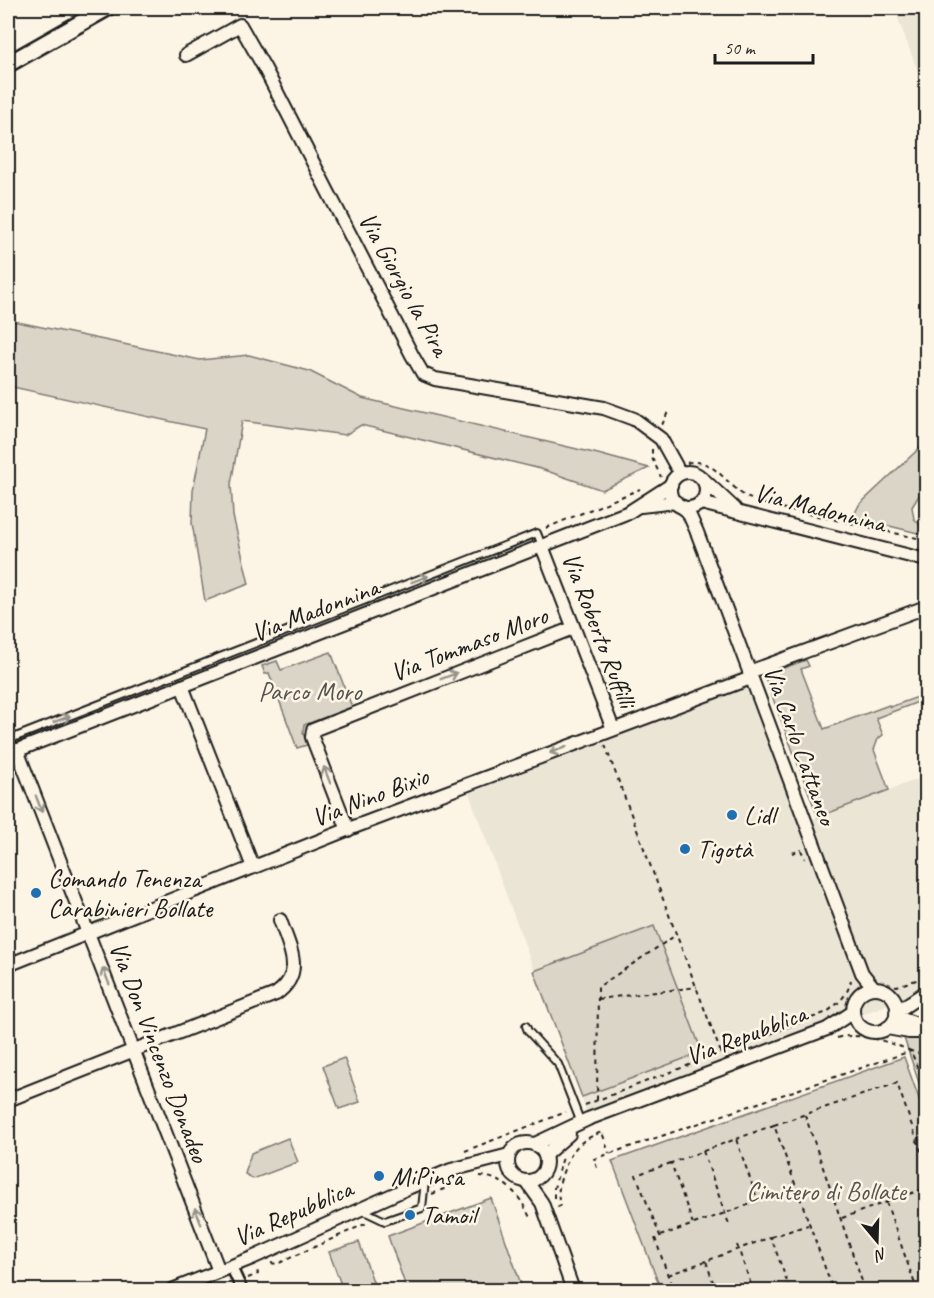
<svg xmlns="http://www.w3.org/2000/svg" width="934" height="1298" font-family="Caveat,sans-serif">
  <style>
    .built { fill: #ebe5d6 }
    .green { fill: #dbd5c8; stroke: #7c7872; stroke-width: 1.5 }
    .lines { fill: none; stroke-linecap: round; stroke-linejoin: round }
    .service-casing { stroke: #1c1c1c; stroke-width: 10 }
    .pedestrian-casing { stroke: #1c1c1c; stroke-width: 14 }
    .minor-casing { stroke: #1c1c1c; stroke-width: 16 }
    .tertiary-casing { stroke: #1c1c1c; stroke-width: 20 }
    .path { stroke: #1c1c1c; stroke-width: 2; stroke-dasharray: 4.5 4.5; stroke-linecap: butt }
    .service { stroke: #fcf5e5; stroke-width: 6 }
    .pedestrian { stroke: #fcf5e5; stroke-width: 9 }
    .minor { stroke: #fcf5e5; stroke-width: 12 }
    .tertiary { stroke: #fcf5e5; stroke-width: 15 }
    .oneway { stroke: #97938b }
    .poi-dot { fill: #1f6fb2; stroke: #fcf5e5; stroke-width: 2 }
    .labels { text-anchor: middle; dominant-baseline: central; stroke-width: 5; stroke-linejoin: round; paint-order: stroke }
    .street-label { font-size: 26px; fill: #1c1c1c; stroke: #fcf5e5 }
    .park-label { font-size: 26px; fill: #555450; stroke: #fcf5e5 }
    .poi-label { font-size: 26px; fill: #1c1c1c; stroke: #fcf5e5; text-anchor: start }
  </style>
  <rect width="100%" height="100%" fill="#fcf5e5"/>
  <filter id="ink" filterUnits="userSpaceOnUse"><feTurbulence type="fractalNoise" baseFrequency=".0167" numOctaves="2"/><feDisplacementMap in="SourceGraphic" scale="12" xChannelSelector="R" yChannelSelector="G"/><feConvolveMatrix kernelMatrix="1 2 1 2 8 2 1 2 1" color-interpolation-filters="sRGB"/></filter>
  <g filter="url(#ink)">
    <g class="built">
      <polygon points="894,8 926,8 926,93"/>
      <polygon points="750,668 807,821 926,776 926,990 589,1119 464,780"/>
    </g>
    <g class="green">
      <polygon points="8,320 200,360 249,355 309,371 362,398 598,454 649,468 602,490 541,469 361,425 345,435 242,421 231,484 233,516 249,584 205,601 192,523 193,490 205,429 8,386"/>
      <polygon points="926,442 926,484 912,507 914,519 926,530 926,535 853,517 859,505"/>
      <polygon points="331,652 352,707 304,725 303,733 307,745 297,748 269,673 265,674 262,666 277,661 281,670"/>
      <polygon points="806,660 809,666 801,669 824,729 889,705 890,707 926,694 926,699 876,718 883,735 878,739 874,750 889,790 818,817 764,675"/>
      <polygon points="654,926 702,1052 582,1097 534,971"/>
      <polygon points="904,1038 926,1039 926,1104"/>
      <polygon points="904,1057 926,1118 926,1290 661,1290 612,1161"/>
      <polygon points="344,1058 360,1102 339,1109 323,1066"/>
      <polygon points="288,1138 298,1162 253,1179 245,1174 251,1153"/>
      <polygon points="491,1198 523,1290 407,1290 388,1236"/>
      <polygon points="359,1242 376,1290 343,1290 329,1252"/>
    </g>
    <g class="lines">
      <g class="service-casing">
        <g id="service">
          <polyline points="922,8 926,20"/>
          <polyline points="8,740 537,533 542,546"/>
          <polyline points="526,1026 528,1031 558,1064 581,1123"/>
          <polyline points="362,1210 385,1221 422,1208 425,1181"/>
        </g>
      </g>
      <g class="pedestrian-casing">
        <polyline id="pedestrian" points="231,1266 242,1290"/>
      </g>
      <g class="minor-casing">
        <g id="minor">
          <polyline points="186,55 240,25 265,69 412,355 423,374 435,379 604,408 634,419 661,439 676,466"/>
          <circle cx="688" cy="490" r="18"/>
          <polyline points="704,480 735,509"/>
          <polyline points="701,503 926,560"/>
          <polyline points="641,506 676,502"/>
          <polyline points="681,506 688,512 697,532 862,973 874,988"/>
          <polyline points="542,546 613,729"/>
          <polyline points="749,672 926,607"/>
          <polyline points="182,686 253,867"/>
          <polyline points="17,750 219,1271"/>
          <polyline points="8,754 629,512 671,485"/>
          <polyline points="348,830 312,737 313,730 573,628"/>
          <polyline points="8,965 354,827 751,678"/>
          <circle cx="875" cy="1010" r="22"/>
          <polyline points="896,1012 926,992"/>
          <polyline points="896,1017 926,1027"/>
          <polyline points="887,1028 909,1032 926,1032"/>
          <path d="M8 1100 276 994C306 973 289 947 280 920"/>
          <circle cx="527" cy="1162" r="19"/>
          <polyline points="535,1144 588,1119 827,1029 853,1012"/>
          <polyline points="545,1155 569,1134"/>
          <polyline points="527,1182 542,1203 573,1290"/>
          <polyline points="172,1290 252,1258 410,1187 451,1170 509,1155"/>
        </g>
      </g>
      <g class="tertiary-casing">
        <polyline id="tertiary" points="8,64 107,8"/>
      </g>
      <g class="path">
        <polyline points="662,425 668,412"/>
        <polyline points="652,449 652,458 661,477"/>
        <path d="M687 463C712 456 726 484 745 496 752 500 760 502 768 505L926 540"/>
        <polyline points="546,528 640,489"/>
        <polyline points="605,745 721,1053"/>
        <polyline points="792,853 801,850 805,859"/>
        <polyline points="886,984 897,986 926,977"/>
        <polyline points="598,999 697,987"/>
        <path d="M837 1038C856 1031 893 1043 911 1051L926 1089"/>
        <polyline points="597,1100 598,987 676,935"/>
        <path d="M585 1105 827 1012C839 1003 848 995 851 980"/>
        <polyline points="805,1115 865,1290"/>
        <polyline points="774,1125 897,1083 926,1166"/>
        <polyline points="736,1139 774,1125 833,1290"/>
        <polyline points="465,1151 566,1112"/>
        <polyline points="703,1151 730,1227"/>
        <polyline points="671,1163 636,1175 660,1236 655,1238 673,1290"/>
        <polyline points="597,1168 594,1159 911,1051 921,1054 926,1052"/>
        <path d="M480 1176C507 1178 521 1197 531 1220"/>
        <polyline points="432,1194 463,1181"/>
        <polyline points="554,1198 554,1188 563,1157"/>
        <polyline points="886,1202 917,1290"/>
        <path d="M557 1207 560 1206C557 1193 559 1184 563 1172 572 1149 578 1141 602 1132L609 1153"/>
        <polyline points="842,1218 926,1188"/>
        <polyline points="693,1224 671,1163 736,1139 758,1201"/>
        <polyline points="660,1236 796,1188"/>
        <polyline points="771,1237 808,1225"/>
        <polyline points="737,1245 753,1290"/>
        <polyline points="271,1263 277,1264 367,1223"/>
        <polyline points="668,1275 706,1261"/>
        <polyline points="248,1278 258,1274 257,1270"/>
        <polyline points="713,1282 716,1290"/>
        <polyline points="221,1290 229,1287"/>
        <polyline points="686,1290 713,1282 706,1261 771,1237 790,1290"/>
      </g>
      <use href="#service" class="service"/>
      <use href="#pedestrian" class="pedestrian"/>
      <use href="#minor" class="minor"/>
      <use href="#tertiary" class="tertiary"/>
    </g>
    <defs><path id="oneway-shaft" d="M-6 0H5M1.5-3L5.5 0L1.5 3" fill="none" stroke-width="1.6" stroke-linecap="round" stroke-linejoin="round" transform="scale(1.5)"/></defs>
    <g class="oneway">
      <use href="#oneway-shaft" transform="translate(420 579) rotate(-21)"/>
      <use href="#oneway-shaft" transform="translate(449 676) rotate(-21)"/>
      <use href="#oneway-shaft" transform="translate(62 719) rotate(-21)"/>
      <use href="#oneway-shaft" transform="translate(558 750) rotate(159)"/>
      <use href="#oneway-shaft" transform="translate(327 775) rotate(-111)"/>
      <use href="#oneway-shaft" transform="translate(39 804) rotate(69)"/>
      <use href="#oneway-shaft" transform="translate(106 976) rotate(-112)"/>
      <use href="#oneway-shaft" transform="translate(198 1216) rotate(-111)"/>
    </g>
  </g>
  <g class="poi-dot">
    <circle cx="732" cy="815" r="6"/>
    <circle cx="685" cy="849" r="6"/>
    <circle cx="36" cy="893" r="6"/>
    <circle cx="379" cy="1176" r="6"/>
    <circle cx="410" cy="1215" r="6"/>
  </g>
  <g class="labels">
    <g class="street-label">
      <text transform="translate(404 284) rotate(61)">Via Giorgio la Pira</text>
      <text transform="translate(820 508) rotate(14)">Via Madonnina</text>
      <text transform="translate(315 610) rotate(-21)">Via Madonnina</text>
      <text transform="translate(599 630) rotate(69)">Via Roberto Ruffilli</text>
      <text transform="translate(469 644) rotate(-21)">Via Tommaso Moro</text>
      <text transform="translate(800 745) rotate(70)">Via Carlo Cattaneo</text>
      <text transform="translate(370 797) rotate(-21)">Via Nino Bixio</text>
      <text transform="translate(746 1035) rotate(-21)">Via Repubblica</text>
      <text transform="translate(159 1052) rotate(69)">Via Don Vincenzo Donadeo</text>
      <text transform="translate(293 1213) rotate(-24)">Via Repubblica</text>
    </g>
    <g class="park-label">
      <text x="310" y="691">Parco Moro</text>
      <text x="826" y="1191">Cimitero di Bollate</text>
    </g>
    <g class="poi-label">
      <text x="744" y="815">Lidl</text>
      <text x="697" y="849">Tigotà</text>
      <text x="48" y="878">Comando Tenenza<tspan x="48" dy="30">Carabinieri Bollate</tspan></text>
      <text x="391" y="1176">MiPinsa</text>
      <text x="422" y="1215">Tamoil</text>
    </g>
  </g>
  <rect width="934" height="1298" fill="none" stroke="#fcf5e5" stroke-width="30"/>
  <rect x="15" y="15" width="904" height="1268" fill="none" stroke="#1c1c1c" stroke-width="2" filter="url(#ink)"/>
  <g transform="translate(877 1241) rotate(161)" stroke="#fcf5e5" stroke-width="4.5" paint-order="stroke">
  <path d="M0-4.5L10 22L0 15L-10 22Z" fill="#1c1c1c"/>
  <text y="-9" font-size="16" font-weight="bold" text-anchor="middle" fill="#1c1c1c">N</text>
  </g>
  <path d="M715 54v9h98v-9" fill="none" stroke="#1c1c1c" stroke-width="3"/>
  <text x="724" y="54" font-size="18" fill="#1c1c1c" stroke="#fcf5e5" stroke-width="4.5" paint-order="stroke">50 m</text>
</svg>
